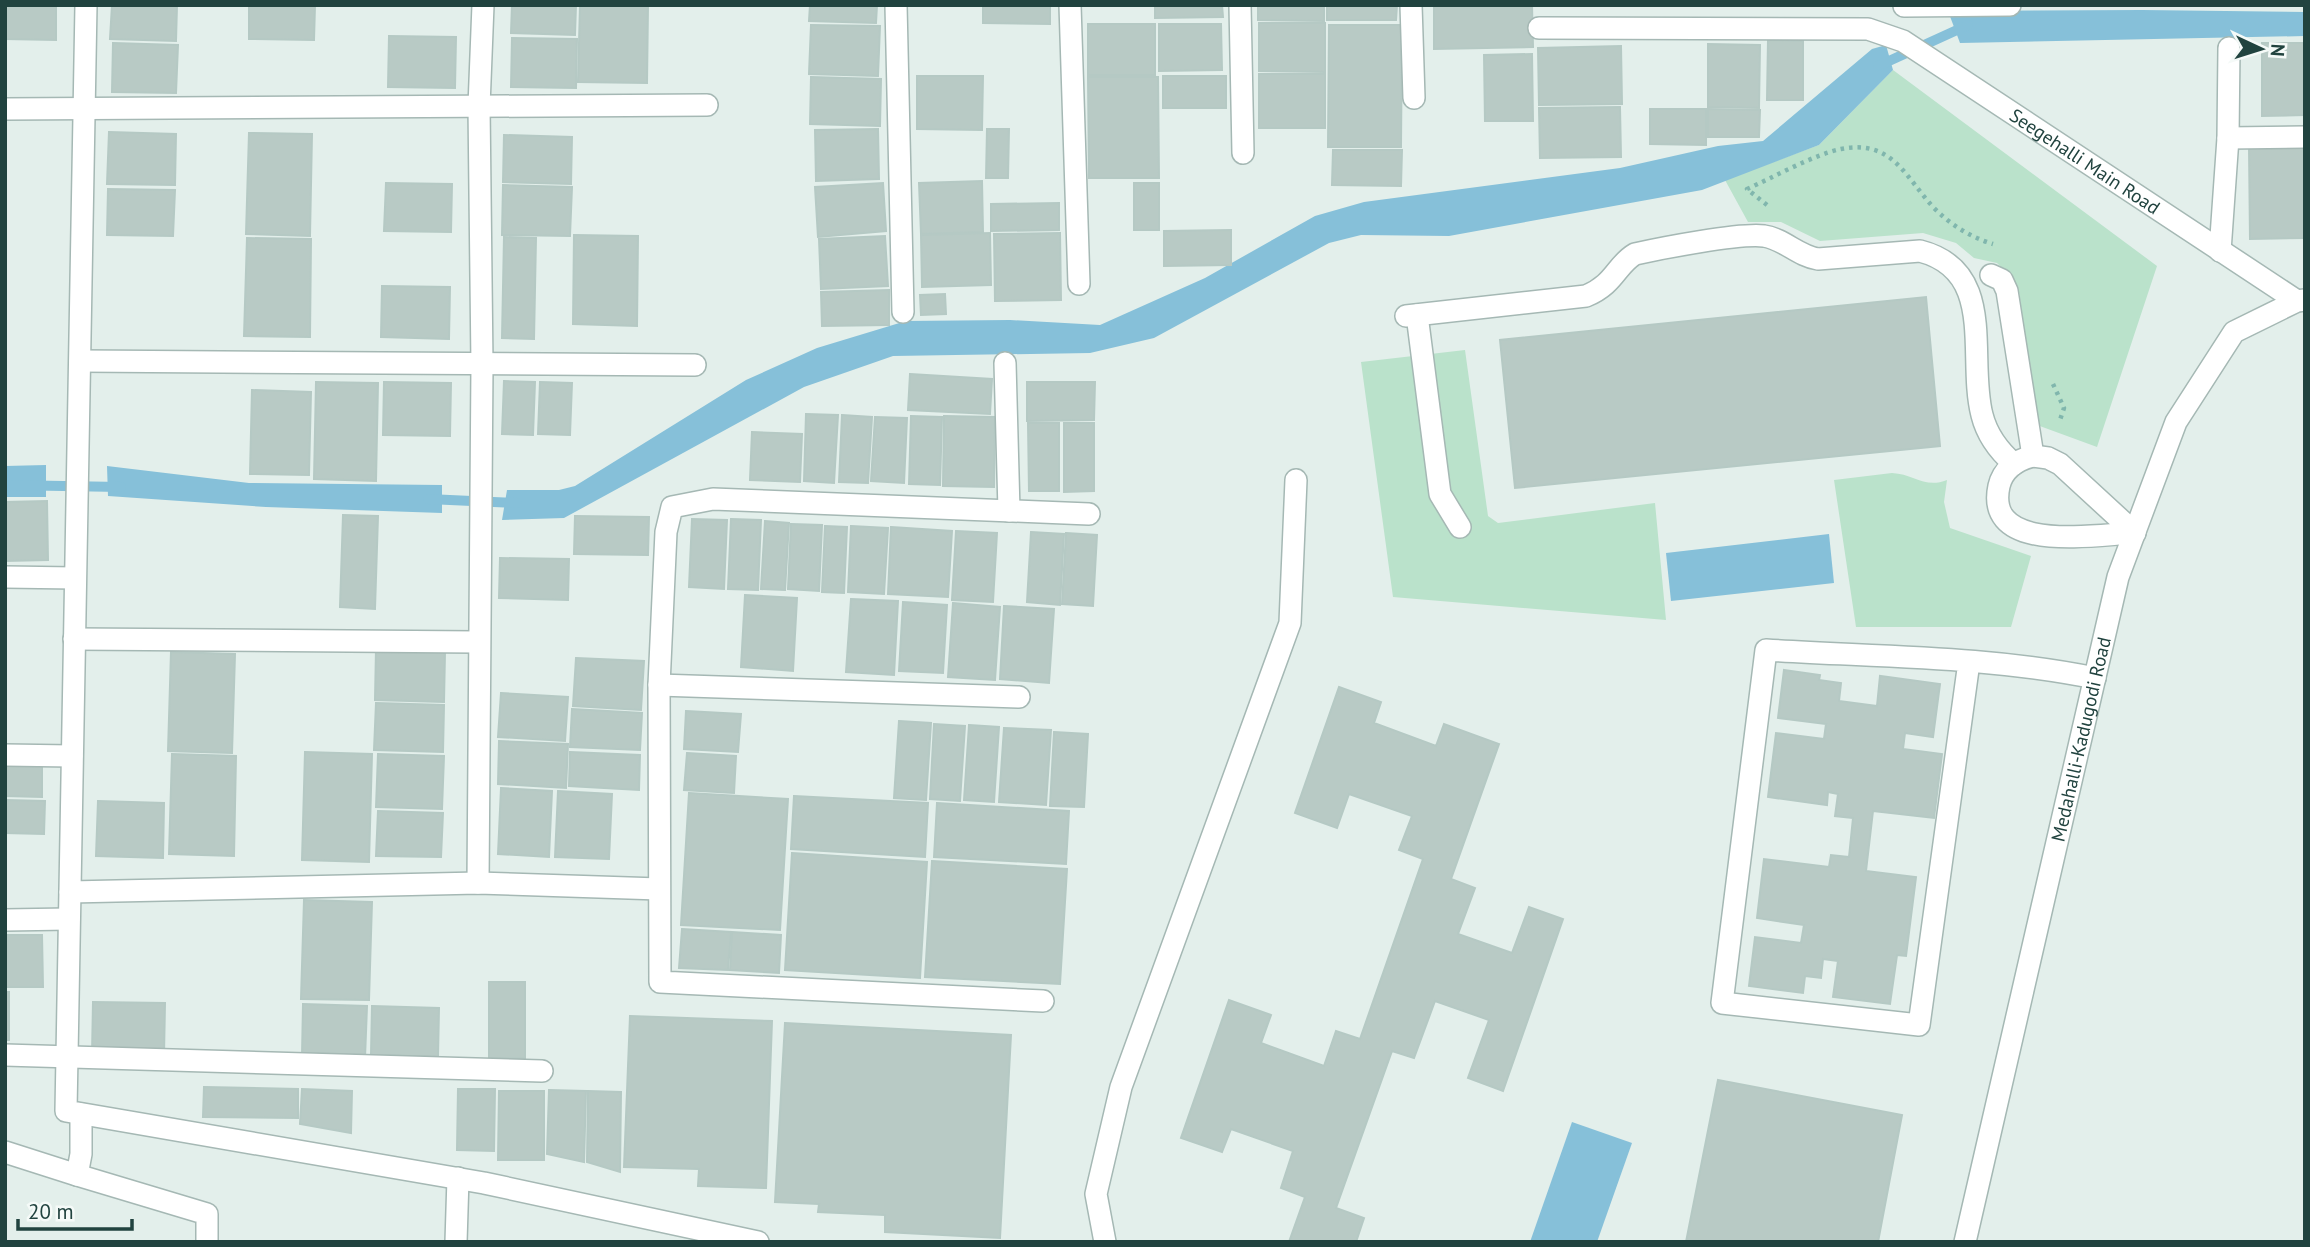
<svg xmlns="http://www.w3.org/2000/svg" width="2310" height="1247" font-family="'PT Sans',sans-serif">
  <style>
    .green { fill: #bae2cb }
    .water { fill: #86c0d9 }
    .lines { fill: none; stroke-linecap: round; stroke-linejoin: round }
    .stream { stroke: #86c0d9; stroke-width: 10 }
    .building { fill: #b8cac5; stroke: #b5c9c4; stroke-width: 2 }
    .minor-casing { stroke: #a5b8b4; stroke-width: 24 }
    .path { stroke: #80b6ad; stroke-width: 4.5; stroke-dasharray: 3.5 5; stroke-linecap: butt }
    .minor { stroke: #fff; stroke-width: 21 }
    .labels { text-anchor: middle; dominant-baseline: central; stroke-width: 5; stroke-linejoin: round; paint-order: stroke }
    .street-label { font-size: 19px; fill: #21433f; stroke: #f5faf8 }
  </style>
  <rect width="100%" height="100%" fill="#e3efeb"/>
  <g class="green">
    <polygon points="1893,70 2157,266 2097,447 2037,425 2019,292 2014,280 1997,263 1974,258 1956,243 1923,233 1820,241 1781,222 1748,222 1725,180 1819,145"/>
    <polygon points="1465,350 1488,516 1498,523 1655,503 1666,620 1393,597 1361,362"/>
    <path d="M1892 473C1914 474 1925 489 1947 480L1944 502 1950 528 2031 556 2011 627H1856L1834 480Z"/>
  </g>
  <g class="water">
    <polygon points="2142,10 2305,12 2305,36 1960,43 1948,11"/>
    <polygon points="1886,45 1893,70 1819,145 1702,190 1449,236 1361,235 1329,243 1154,338 1090,353 893,356 804,387 564,518 502,520 507,490 559,490 575,486 746,380 817,348 906,321 1010,320 1100,325 1205,278 1315,216 1364,202 1620,168 1718,146 1763,141 1872,49"/>
    <polygon points="46,465 46,497 5,497 5,466"/>
    <polygon points="107,466 249,483 442,485 442,513 266,507 108,496"/>
    <polygon points="1829,534 1834,583 1671,601 1666,553"/>
    <polygon points="1572,1122 1632,1143 1597,1242 1530,1242"/>
  </g>
  <g class="lines">
    <g class="stream">
      <polyline points="1878,66 1968,25"/>
      <polyline points="5,485 121,487"/>
      <polyline points="428,499 517,503"/>
    </g>
  </g>
  <g class="building">
    <polygon points="5,5 56,5 56,40 5,39"/>
    <polygon points="112,5 177,5 176,41 110,39"/>
    <polygon points="249,5 315,5 314,40 249,39"/>
    <polygon points="512,5 576,5 575,35 511,33"/>
    <polygon points="580,5 648,5 647,83 578,82"/>
    <polygon points="810,5 877,5 876,23 809,21"/>
    <polygon points="983,5 1050,5 1050,24 983,23"/>
    <polygon points="1155,5 1222,5 1223,17 1155,18"/>
    <polygon points="1258,5 1324,5 1324,21 1258,20"/>
    <polygon points="1327,5 1397,5 1396,20 1327,20"/>
    <polygon points="1434,5 1532,5 1533,47 1434,49"/>
    <polygon points="1259,23 1325,23 1325,72 1259,71"/>
    <rect x="1088" y="24" width="67" height="51"/>
    <polygon points="1159,24 1221,24 1222,70 1159,71"/>
    <polygon points="811,25 880,26 878,76 809,74"/>
    <polygon points="1329,25 1402,25 1401,147 1328,147"/>
    <polygon points="389,36 456,37 455,88 388,87"/>
    <polygon points="512,38 577,39 576,88 511,87"/>
    <polygon points="1768,40 1803,41 1803,100 1767,100"/>
    <polygon points="113,43 178,45 176,93 112,92"/>
    <polygon points="2262,43 2305,43 2305,115 2262,116"/>
    <polygon points="1708,44 1760,45 1759,108 1708,107"/>
    <polygon points="1621,46 1622,104 1539,105 1538,48"/>
    <polygon points="1532,54 1533,121 1485,121 1484,55"/>
    <rect x="1259" y="74" width="66" height="54"/>
    <polygon points="917,76 983,76 982,130 917,129"/>
    <rect x="1163" y="76" width="63" height="32"/>
    <polygon points="811,77 881,79 880,126 810,124"/>
    <polygon points="1088,77 1158,77 1159,178 1089,178"/>
    <polygon points="1620,107 1621,157 1540,158 1539,108"/>
    <polygon points="1650,109 1706,109 1706,145 1650,144"/>
    <polygon points="1708,109 1760,110 1759,137 1708,137"/>
    <polygon points="878,129 879,179 816,181 815,130"/>
    <polygon points="987,129 1009,129 1008,178 986,178"/>
    <polygon points="109,132 176,134 175,185 107,184"/>
    <polygon points="249,133 312,134 310,236 246,234"/>
    <polygon points="504,135 572,137 571,184 503,182"/>
    <polygon points="2305,146 2305,238 2250,239 2249,147"/>
    <polygon points="1333,150 1402,150 1401,186 1332,185"/>
    <polygon points="982,181 983,232 921,234 919,183"/>
    <polygon points="386,183 452,184 451,232 384,231"/>
    <polygon points="883,183 886,231 818,237 815,187"/>
    <rect x="1134" y="183" width="25" height="47"/>
    <polygon points="503,185 572,187 570,236 502,235"/>
    <polygon points="108,189 175,190 173,236 107,235"/>
    <polygon points="1059,203 1059,230 991,231 991,204"/>
    <polygon points="1231,230 1231,265 1164,266 1164,231"/>
    <polygon points="990,233 991,285 922,287 921,235"/>
    <polygon points="1060,233 1061,300 995,301 994,234"/>
    <polygon points="574,235 638,236 637,326 573,324"/>
    <polygon points="885,236 888,286 821,289 819,239"/>
    <polygon points="504,237 536,238 534,339 502,338"/>
    <polygon points="247,238 311,239 310,337 244,336"/>
    <polygon points="382,286 450,287 449,339 381,337"/>
    <polygon points="889,290 889,325 822,326 821,292"/>
    <polygon points="945,294 946,314 921,315 920,295"/>
    <polygon points="1926,297 1940,446 1515,488 1500,340"/>
    <polygon points="910,374 992,379 990,414 908,410"/>
    <polygon points="504,381 535,382 533,435 502,434"/>
    <polygon points="316,382 378,383 376,481 314,479"/>
    <polygon points="384,382 451,383 450,436 383,435"/>
    <polygon points="540,382 572,383 570,435 538,434"/>
    <polygon points="1027,382 1095,382 1094,420 1027,421"/>
    <polygon points="252,390 311,392 309,475 250,474"/>
    <polygon points="806,414 838,415 834,483 804,481"/>
    <polygon points="842,415 872,417 868,483 839,482"/>
    <polygon points="911,416 942,417 940,485 909,484"/>
    <polygon points="944,416 995,417 994,487 943,486"/>
    <polygon points="875,417 907,418 904,483 871,481"/>
    <polygon points="1028,423 1059,423 1059,491 1029,491"/>
    <polygon points="1064,423 1094,423 1094,491 1064,492"/>
    <polygon points="752,432 802,434 800,482 750,480"/>
    <polygon points="47,501 48,560 5,561 5,502"/>
    <polygon points="343,515 378,516 375,609 340,607"/>
    <polygon points="575,516 649,517 648,555 574,554"/>
    <polygon points="692,519 727,520 724,589 689,587"/>
    <polygon points="731,519 761,520 758,590 728,589"/>
    <polygon points="765,521 789,523 785,590 761,589"/>
    <polygon points="791,524 822,525 819,591 788,589"/>
    <polygon points="825,526 847,527 844,593 822,592"/>
    <polygon points="851,526 888,528 884,594 848,592"/>
    <polygon points="891,527 952,531 948,597 888,594"/>
    <polygon points="956,531 997,533 993,602 952,600"/>
    <polygon points="1031,532 1064,534 1060,605 1027,602"/>
    <polygon points="1066,533 1097,535 1093,606 1062,604"/>
    <polygon points="500,558 569,559 568,600 499,598"/>
    <polygon points="745,595 797,598 793,671 741,667"/>
    <polygon points="851,599 898,601 894,675 846,672"/>
    <polygon points="903,602 947,605 943,673 899,671"/>
    <polygon points="953,603 1000,607 995,680 948,677"/>
    <polygon points="1004,606 1054,609 1049,683 1000,679"/>
    <polygon points="376,649 445,652 444,702 375,700"/>
    <polygon points="171,652 235,654 232,753 168,751"/>
    <polygon points="576,658 644,661 641,710 573,706"/>
    <polygon points="1784,670 1820,675 1819,680 1841,683 1839,701 1877,706 1880,676 1940,684 1933,737 1905,733 1903,749 1942,754 1934,818 1873,811 1866,871 1916,877 1906,956 1897,955 1890,1004 1833,997 1838,961 1823,959 1821,978 1805,976 1803,993 1749,986 1755,937 1801,943 1804,925 1757,918 1764,859 1829,867 1831,855 1849,857 1853,818 1835,816 1838,794 1828,792 1827,805 1768,797 1776,733 1824,739 1826,724 1778,718"/>
    <polygon points="1339,687 1381,702 1374,723 1436,746 1444,724 1499,744 1451,879 1475,888 1458,934 1512,953 1529,907 1563,919 1503,1091 1468,1078 1489,1020 1435,1001 1414,1058 1392,1051 1336,1208 1364,1218 1356,1242 1289,1242 1305,1197 1281,1188 1293,1151 1231,1129 1222,1152 1181,1138 1229,1000 1271,1015 1261,1043 1324,1066 1336,1031 1360,1039 1423,859 1399,850 1412,816 1349,794 1337,828 1295,813"/>
    <polygon points="501,693 568,697 565,741 498,737"/>
    <polygon points="376,703 444,705 443,752 374,750"/>
    <polygon points="572,709 642,713 640,750 570,747"/>
    <polygon points="686,711 741,714 738,752 684,749"/>
    <polygon points="899,721 931,723 926,800 894,798"/>
    <polygon points="934,724 965,726 960,801 930,799"/>
    <polygon points="969,725 999,727 994,802 964,800"/>
    <polygon points="1004,728 1051,730 1046,805 999,802"/>
    <polygon points="1054,732 1088,734 1084,807 1050,806"/>
    <polygon points="499,741 568,744 566,788 498,784"/>
    <polygon points="305,752 372,754 369,862 302,860"/>
    <polygon points="570,752 640,755 639,790 569,786"/>
    <polygon points="687,753 736,756 734,793 684,790"/>
    <polygon points="172,754 236,756 234,856 169,854"/>
    <polygon points="378,754 444,756 442,809 376,807"/>
    <polygon points="5,763 42,763 42,797 5,796"/>
    <polygon points="501,788 552,791 549,857 498,854"/>
    <polygon points="558,791 612,794 609,859 555,857"/>
    <polygon points="689,793 788,799 780,930 681,925"/>
    <polygon points="794,796 928,803 925,857 791,849"/>
    <polygon points="5,800 45,801 44,834 5,833"/>
    <polygon points="98,801 164,803 163,858 96,856"/>
    <polygon points="937,803 1069,811 1066,864 934,857"/>
    <polygon points="378,811 443,813 441,857 376,856"/>
    <polygon points="792,853 927,862 920,978 785,970"/>
    <polygon points="932,861 1067,869 1060,984 925,977"/>
    <polygon points="304,900 372,902 369,1000 301,999"/>
    <polygon points="682,929 731,932 728,970 679,968"/>
    <polygon points="732,932 781,935 779,973 730,970"/>
    <polygon points="5,935 42,935 43,987 5,987"/>
    <rect x="489" y="982" width="36" height="76"/>
    <rect x="5" y="992" width="4" height="48"/>
    <polygon points="93,1002 165,1003 164,1055 92,1055"/>
    <polygon points="303,1004 367,1006 365,1058 302,1056"/>
    <polygon points="372,1006 439,1008 438,1057 371,1055"/>
    <polygon points="630,1016 772,1021 766,1188 698,1186 699,1169 624,1167"/>
    <polygon points="785,1023 1011,1035 1000,1238 885,1232 885,1215 818,1212 819,1204 775,1202"/>
    <polygon points="1718,1080 1902,1115 1878,1242 1686,1242"/>
    <polygon points="204,1087 298,1089 298,1118 203,1117"/>
    <polygon points="302,1089 352,1091 351,1133 300,1124"/>
    <polygon points="458,1089 495,1089 494,1151 457,1150"/>
    <polygon points="549,1090 586,1091 584,1162 547,1154"/>
    <polygon points="499,1091 544,1091 544,1160 498,1160"/>
    <polygon points="588,1091 621,1092 620,1172 587,1162"/>
  </g>
  <g class="lines">
    <g class="minor-casing">
      <g id="minor">
        <polyline points="86,5 66,1111 484,1183 758,1242"/>
        <polyline points="896,5 903,312"/>
        <polyline points="1070,5 1079,284"/>
        <polyline points="1240,5 1243,153"/>
        <polyline points="1411,5 1414,98"/>
        <polyline points="1904,6 2010,5"/>
        <path id="s1" d="M1539 28 1868 29 1903 41 2297 301"/>
        <polyline points="5,109 707,105"/>
        <polyline points="2228,138 2305,137"/>
        <polyline points="2220,251 2228,138 2229,48"/>
        <polyline points="1991,275 2002,280 2007,291 2033,456"/>
        <polyline points="1417,315 1440,494 1460,527"/>
        <path d="M1406 316 1586 296C1615 284 1616 265 1635 254 1662 248 1739 233 1764 236 1784 239 1798 256 1818 259L1920 251C1998 271 1967 357 1982 415 1987 435 1999 451 2014 464"/>
        <polyline points="80,361 695,365"/>
        <polyline points="1005,363 1009,511"/>
        <path d="M2033 456 2048 458 2060 464 2135 533C2097 534 1984 555 1999 486 2003 469 2017 460 2033 456Z"/>
        <polyline points="5,577 75,578"/>
        <polyline points="74,639 477,642"/>
        <path d="M1969 662 1919 1025 1722 1003 1766 650C1875 657 1988 656 2095 678"/>
        <polyline points="659,685 1019,697"/>
        <polyline points="5,755 72,756"/>
        <polyline points="478,883 482,365 479,106 483,5"/>
        <polyline points="70,892 478,883 659,889"/>
        <polyline points="5,920 69,919"/>
        <polyline points="1043,1001 660,982 659,685 666,532 672,507 713,499 1089,514"/>
        <polyline points="5,1055 542,1071"/>
        <polyline points="81,1114 81,1154 77,1175 207,1214 207,1242"/>
        <polyline points="5,1152 77,1175"/>
        <polyline points="456,1242 458,1178"/>
        <polyline points="1105,1242 1096,1194 1121,1087 1290,623 1296,480"/>
        <path id="s2" d="M1965 1242 2118 577 2176 422 2234 332 2297 301 2305 300"/>
      </g>
    </g>
    <g class="path">
      <path d="M1767 205 1747 189C1772 178 1815 154 1841 149 1893 139 1905 177 1934 208 1951 225 1970 237 1993 244"/>
      <polyline points="2053,384 2064,408 2059,423"/>
    </g>
    <use href="#minor" class="minor"/>
  </g>
  <g class="labels">
    <g class="street-label">
      <text stroke="none"><textPath href="#s1" startOffset="584">Seegehalli Main Road</textPath></text>
      <text stroke="none"><textPath href="#s2" startOffset="516">Medahalli-Kadugodi Road</textPath></text>
    </g>
  </g>
  <rect width="2310" height="1247" fill="none" stroke="#21433f" stroke-width="14"/>
  <g transform="translate(2261 49) rotate(94)" stroke="#f5faf8" stroke-width="5" paint-order="stroke">
  <path d="M0-5L12 26L0 18L-12 26Z" fill="#21433f"/>
  <text y="-10" font-size="19" font-weight="bold" text-anchor="middle" fill="#21433f">N</text>
  </g>
  <path d="M18 1219v10h114v-10" fill="none" stroke="#21433f" stroke-width="3.5"/>
  <text x="28" y="1219" font-size="21" fill="#21433f" stroke="#f5faf8" stroke-width="5" paint-order="stroke">20 m</text>
</svg>
